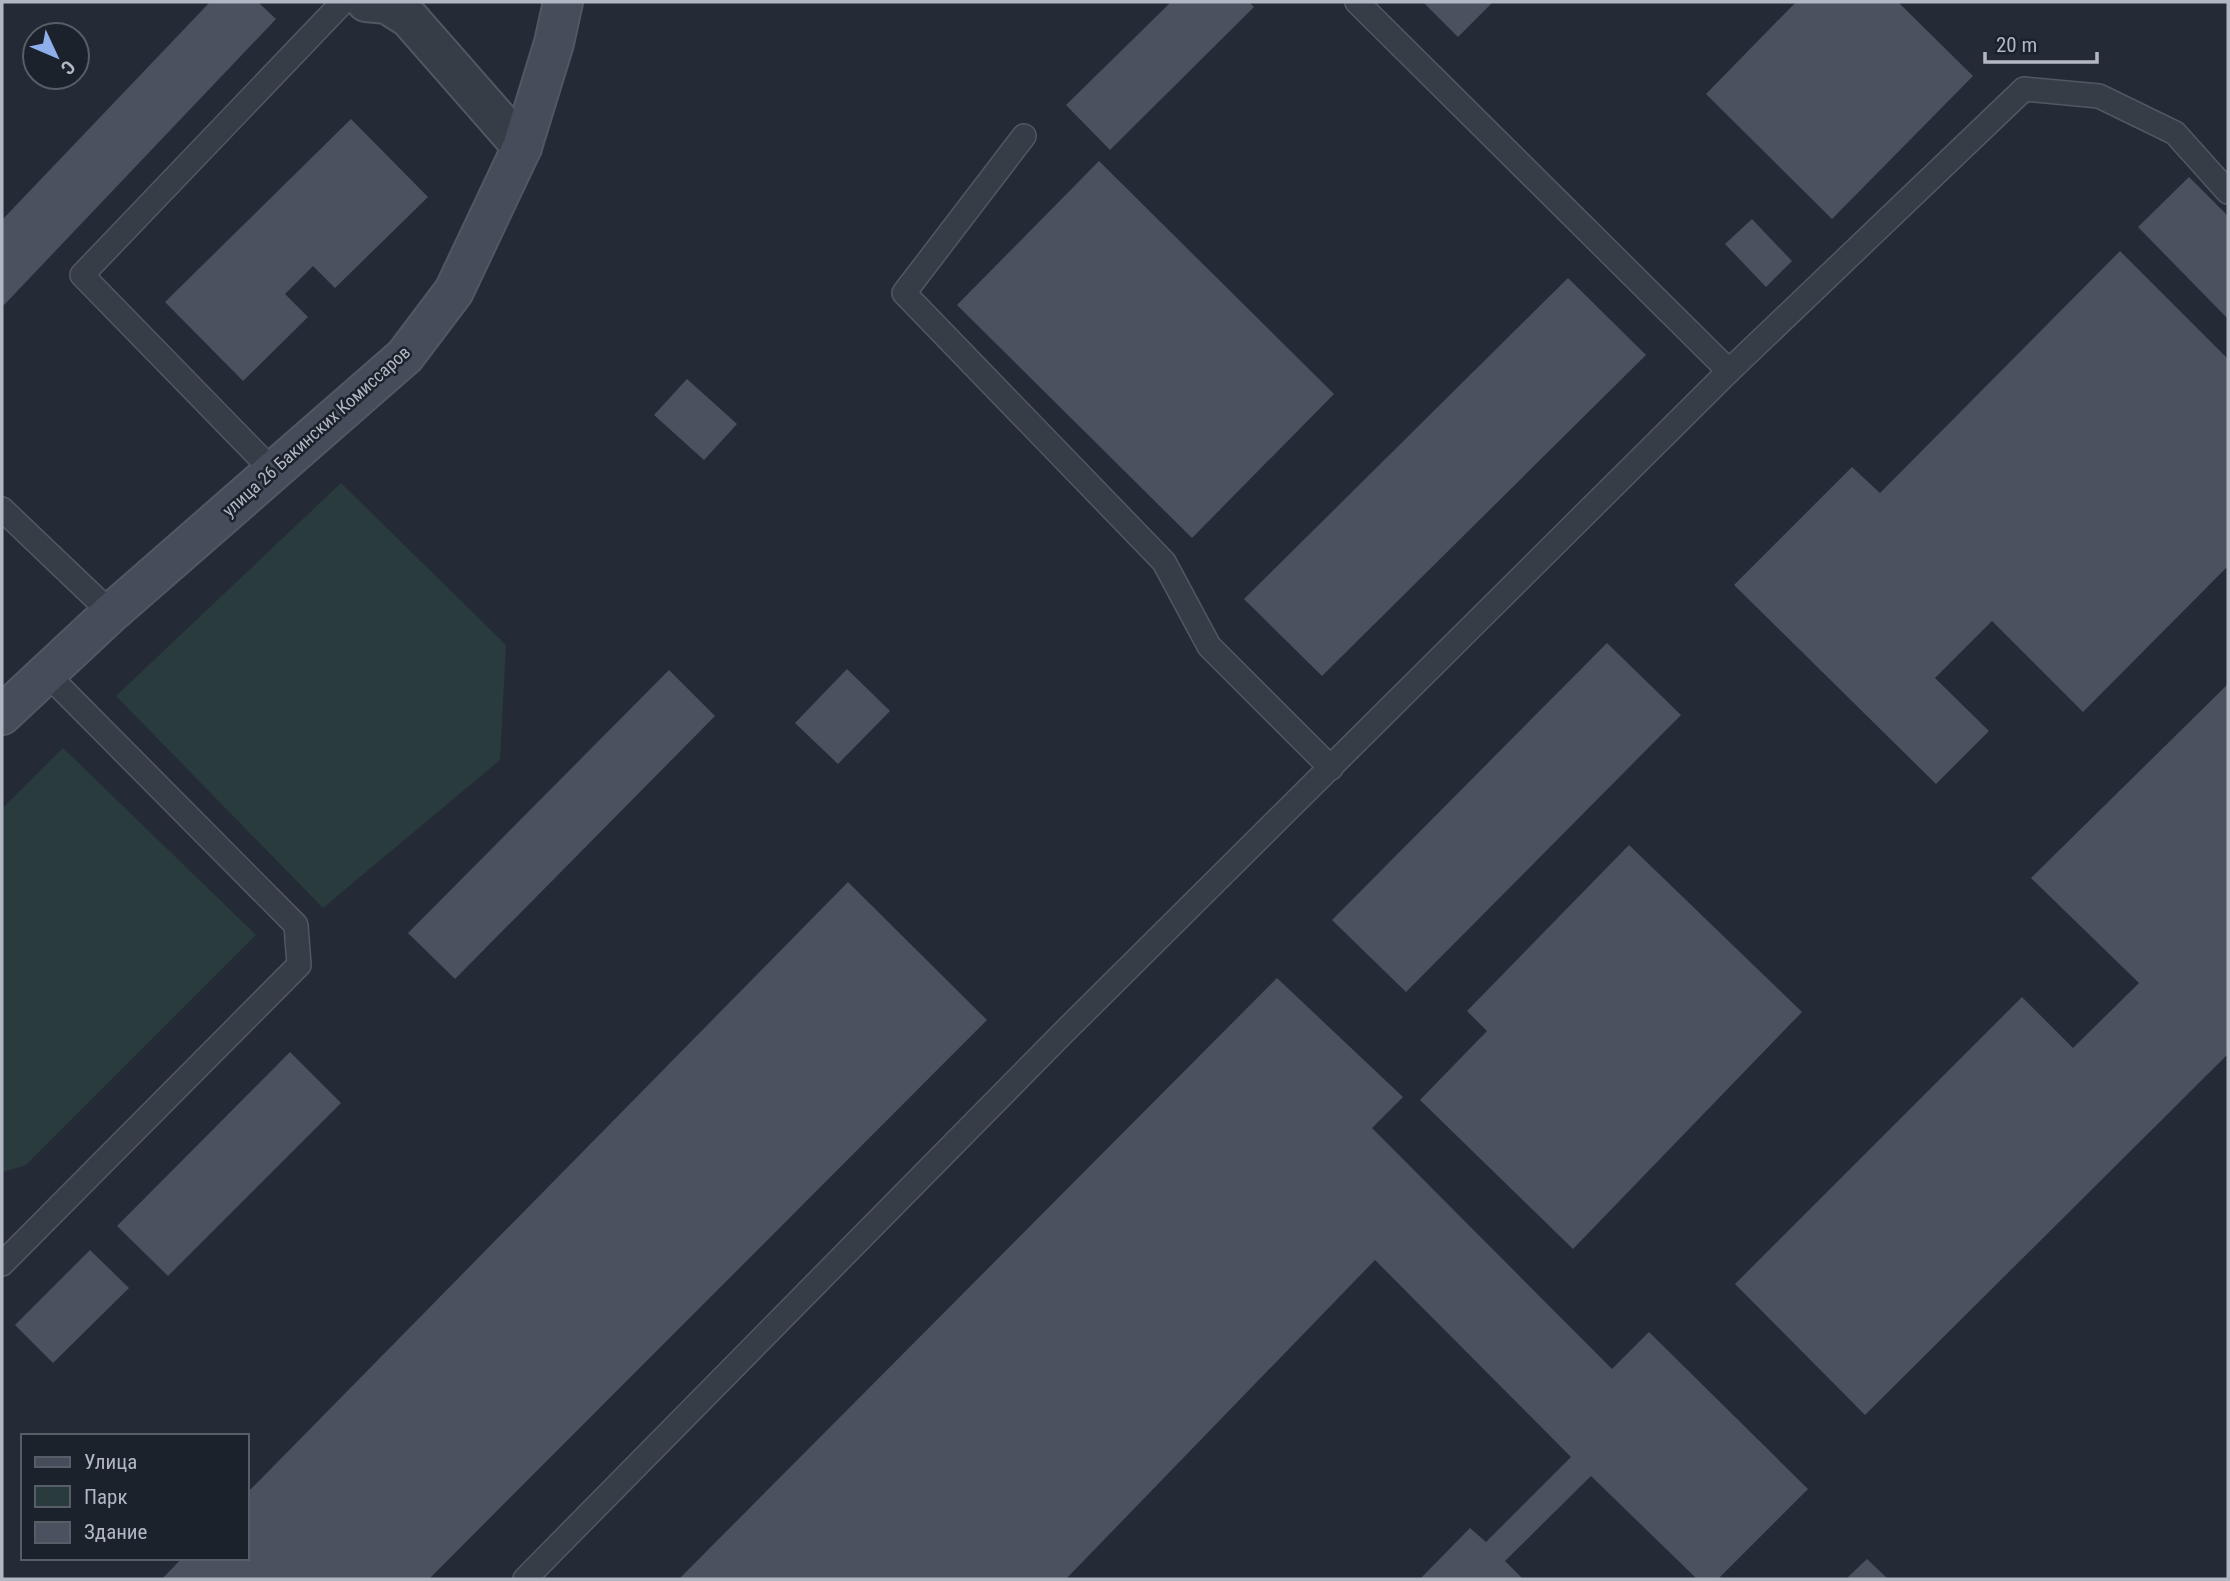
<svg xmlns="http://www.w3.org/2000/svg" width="2230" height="1581" font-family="'Roboto Condensed',sans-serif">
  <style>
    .green { fill: #293b3c }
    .building { fill: #4a5260 }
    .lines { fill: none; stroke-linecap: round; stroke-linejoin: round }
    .lane-casing { stroke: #525862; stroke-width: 26 }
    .street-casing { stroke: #525862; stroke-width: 42 }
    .secondary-casing { stroke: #525862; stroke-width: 42 }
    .lane { stroke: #373d47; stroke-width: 23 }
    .street { stroke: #373d47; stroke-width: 38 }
    .secondary { stroke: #454c5a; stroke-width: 38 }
    .labels { text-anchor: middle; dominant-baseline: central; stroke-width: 5; stroke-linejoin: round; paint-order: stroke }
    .street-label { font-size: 18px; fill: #b2b8c3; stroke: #1c222c }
  </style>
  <rect width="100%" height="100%" fill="#242b36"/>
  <g class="green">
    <polygon points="341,483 506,645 500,760 323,908 116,696"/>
    <polygon points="63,748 256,935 26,1165 2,1172 2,809"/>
  </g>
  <g class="building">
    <polygon points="210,2 258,2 276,19 4,305 2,303 2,220"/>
    <polygon points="1171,2 1249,2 1254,7 1110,150 1066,105"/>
    <polygon points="1423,2 1493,2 1458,37"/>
    <polygon points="1796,2 1898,2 1973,76 1832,219 1706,94"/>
    <polygon points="351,119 428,197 335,288 313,266 285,294 308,317 243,381 165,302"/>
    <polygon points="1099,161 1334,394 1192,538 957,305"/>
    <polygon points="2189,177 2228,216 2228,319 2138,227"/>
    <polygon points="1752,219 1792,261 1766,287 1725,244"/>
    <polygon points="2120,251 2228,359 2228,566 2083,712 1992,621 1935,678 1989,731 1936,784 1734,585 1852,467 1880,493"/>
    <polygon points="1568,278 1646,355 1322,676 1244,599"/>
    <polygon points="687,379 737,424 704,460 654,415"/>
    <polygon points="1607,643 1681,715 1406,992 1332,920"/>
    <polygon points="847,669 890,711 838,764 795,723"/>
    <polygon points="669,670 715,716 455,979 408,933"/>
    <polygon points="2228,684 2228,1054 1865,1415 1735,1284 2022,997 2073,1048 2139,983 2031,878"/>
    <polygon points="1629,845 1802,1012 1573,1249 1420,1100 1487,1031 1467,1011"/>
    <polygon points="848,882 987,1020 429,1579 162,1579 182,1558 247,1558 247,1493"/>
    <polygon points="1277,978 1403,1097 1372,1128 1612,1369 1649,1332 1808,1489 1718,1579 1697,1579 1591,1476 1505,1561 1523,1579 1420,1579 1470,1528 1486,1542 1571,1457 1375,1260 1066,1579 679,1579"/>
    <polygon points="290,1052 341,1103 168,1276 117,1226"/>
    <polygon points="90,1250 129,1288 53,1363 15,1325"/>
    <polygon points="1867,1559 1888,1579 1846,1579"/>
  </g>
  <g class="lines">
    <g class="lane-casing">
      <g id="lane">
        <polyline points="1357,2 1729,371"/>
        <polyline points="1024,136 904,293 1164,562 1209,646 1331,768"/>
        <polyline points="273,471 82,275 343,2"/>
        <polyline points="2,509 111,613"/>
        <polyline points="2,1264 299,965 296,925 46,673"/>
        <polyline points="525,1579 1062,1034 1729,371 2024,89 2099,96 2175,133 2228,192"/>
      </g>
    </g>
    <g class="street-casing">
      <polyline id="street" points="366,2 387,4 409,18 522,147"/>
    </g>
    <g class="secondary-casing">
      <polyline id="secondary" points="2,715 111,613 405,356 454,291 522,147 554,43 563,2"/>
    </g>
    <use href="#lane" class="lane"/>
    <use href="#street" class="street"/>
    <use href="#secondary" class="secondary"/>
  </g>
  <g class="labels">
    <g class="street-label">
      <text transform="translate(316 431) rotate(-42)">улица 26 Бакинских Комиссаров</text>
    </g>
  </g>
  <rect width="2230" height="1581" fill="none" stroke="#b2b8c3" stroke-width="7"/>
  <rect x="21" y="1434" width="228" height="126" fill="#1c222c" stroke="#585e68" stroke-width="2"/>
  <rect x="35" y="1457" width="35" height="10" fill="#454c5a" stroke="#585e68" stroke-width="2"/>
  <text x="84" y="1469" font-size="21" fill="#b2b8c3">Улица</text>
  <rect x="35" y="1486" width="35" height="21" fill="#293b3c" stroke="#585e68" stroke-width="2"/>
  <text x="84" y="1504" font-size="21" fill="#b2b8c3">Парк</text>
  <rect x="35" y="1522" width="35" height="21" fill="#4a5260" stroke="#585e68" stroke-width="2"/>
  <text x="84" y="1539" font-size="21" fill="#b2b8c3">Здание</text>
  <g transform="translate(56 56) rotate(134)"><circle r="33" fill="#1c222c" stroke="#585e68" stroke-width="2"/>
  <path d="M0-5L12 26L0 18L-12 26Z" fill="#8fafeb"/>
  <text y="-10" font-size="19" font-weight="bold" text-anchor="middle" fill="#b2b8c3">С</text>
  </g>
  <path d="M1985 52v10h112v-10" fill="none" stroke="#b2b8c3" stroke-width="3.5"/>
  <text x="1996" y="52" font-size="21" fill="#b2b8c3" stroke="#1c222c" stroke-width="5" paint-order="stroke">20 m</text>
</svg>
